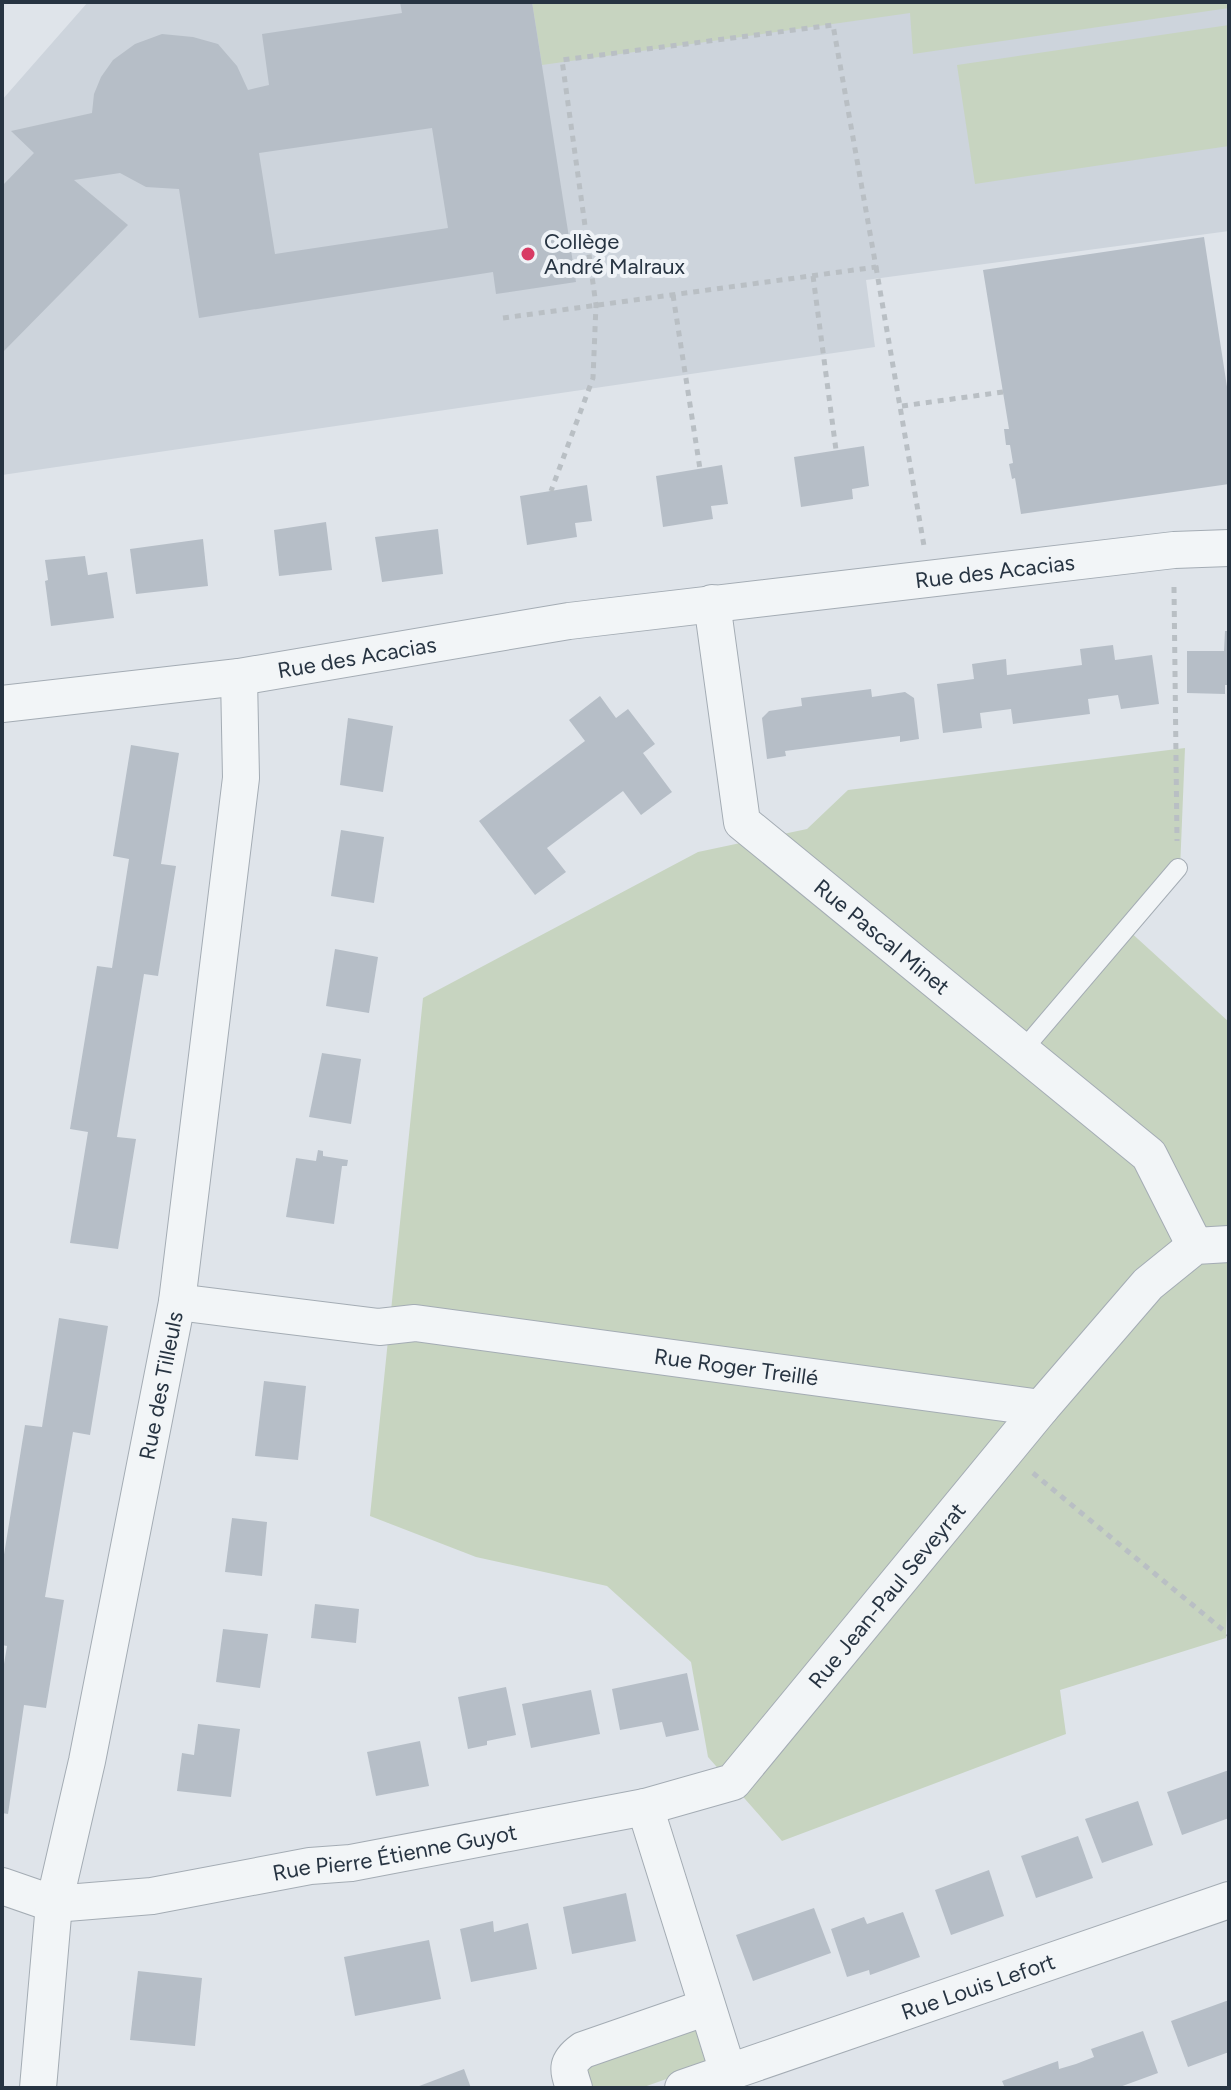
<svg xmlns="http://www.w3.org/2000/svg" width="1231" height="2090" font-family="Figtree,sans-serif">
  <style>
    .built { fill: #cdd4dc }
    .green { fill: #c7d4c0 }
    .building { fill: #b6bec7; fill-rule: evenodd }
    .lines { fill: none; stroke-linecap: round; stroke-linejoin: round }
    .lane-casing { stroke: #a4acb4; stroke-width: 20 }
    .street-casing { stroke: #a4acb4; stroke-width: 38 }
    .path { stroke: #b9bfc4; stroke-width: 5; stroke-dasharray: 6 6; stroke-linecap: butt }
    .lane { stroke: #f2f5f7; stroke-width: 18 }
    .street { stroke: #f2f5f7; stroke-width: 36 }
    .poi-dot { fill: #d83b64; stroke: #eff3f7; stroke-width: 3 }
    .labels { text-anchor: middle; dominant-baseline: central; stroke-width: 8; stroke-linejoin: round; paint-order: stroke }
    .poi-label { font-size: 22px; fill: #273442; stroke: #eff3f7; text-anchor: start }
    .street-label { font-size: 22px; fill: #273442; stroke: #eff3f7 }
  </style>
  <rect width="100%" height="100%" fill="#dfe4ea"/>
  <polygon class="built" points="88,2 1229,2 1229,231 866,280 875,347 2,475 2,100"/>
  <g class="green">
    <polygon points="532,2 1229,2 1229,8 913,54 910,13 542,65"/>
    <polygon points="1229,25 1229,146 975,184 957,65"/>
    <polygon points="1185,748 1180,870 1127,929 1229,1022 1229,1540 1226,1638 1060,1690 1066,1734 782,1841 708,1757 691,1662 607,1586 476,1557 370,1516 423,998 698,852 807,829 848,790"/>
    <polygon points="697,2028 709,2064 641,2088 593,2088 586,2067"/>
  </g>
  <g class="building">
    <path d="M400 2H532L576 282 496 294 493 272 199 318 179 189 146 187 120 173 74 180 128 225 2 353V186L34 153 11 131 92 113 94 94 101 77 113 60 135 44 162 34 193 37 218 44 237 66 248 90 269 85 262 34 402 13ZM432 128 448 228 275 254 259 153Z"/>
    <polygon points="1204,237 1229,400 1229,484 1021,514 1015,478 1012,479 1009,464 1013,463 1010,445 1006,445 1004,429 1009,429 983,270"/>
    <polygon points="864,446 869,486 852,489 853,499 801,507 794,457"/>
    <polygon points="722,465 728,504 711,506 713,519 663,527 656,476"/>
    <polygon points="587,485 592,521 575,523 577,537 527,545 520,496"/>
    <polygon points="326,522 332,570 279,576 274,530"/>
    <polygon points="438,529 443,574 382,582 375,537"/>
    <polygon points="203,539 208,586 136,594 130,549"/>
    <polygon points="85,556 88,575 107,572 114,618 51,626 45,581 48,580 45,560"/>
    <polygon points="1225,631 1229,631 1229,685 1225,685 1225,694 1187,693 1187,651 1224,651"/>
    <polygon points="1113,645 1115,660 1152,655 1159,704 1121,709 1118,695 1088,699 1090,714 1013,724 1011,709 980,713 982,728 943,733 937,684 974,679 972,664 1006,659 1007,675 1082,665 1080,649"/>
    <polygon points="871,689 872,697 905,692 914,698 919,739 900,742 900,736 785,751 786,756 767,759 762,718 769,711 802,706 801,698"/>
    <polygon points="600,696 616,718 628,709 655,744 643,753 672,792 641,815 623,791 547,848 566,872 535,895 479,821 585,741 569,720"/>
    <polygon points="348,718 393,726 383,792 340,785"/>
    <polygon points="131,745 179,753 161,864 176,866 158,976 144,974 117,1137 136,1139 118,1249 70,1243 88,1132 70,1129 97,966 112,968 129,859 113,856"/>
    <polygon points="341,830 384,837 374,903 331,896"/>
    <polygon points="335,949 378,957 369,1013 326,1006"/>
    <polygon points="322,1053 361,1059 351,1124 309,1117"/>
    <polygon points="318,1150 323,1151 323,1156 348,1160 347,1166 342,1166 334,1224 286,1217 296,1158 316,1161"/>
    <polygon points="59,1318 108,1326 90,1435 73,1432 45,1597 64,1600 46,1708 24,1705 8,1814 2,1813 2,1676 7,1646 2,1645 2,1567 25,1425 42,1427"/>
    <polygon points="264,1381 306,1386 298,1460 255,1456"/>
    <polygon points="232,1518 267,1522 262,1576 225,1572"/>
    <polygon points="315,1604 359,1609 356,1643 311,1638"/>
    <polygon points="223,1629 268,1634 260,1688 216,1682"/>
    <polygon points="687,1673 699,1730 666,1737 662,1722 620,1730 612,1689"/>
    <polygon points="506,1687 516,1735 487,1741 487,1745 468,1749 458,1697"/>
    <polygon points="591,1690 600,1734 531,1748 522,1704"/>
    <polygon points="198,1724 240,1729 231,1797 177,1791 182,1753 194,1755"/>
    <polygon points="420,1741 429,1786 376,1796 367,1752"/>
    <polygon points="1229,1770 1229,1818 1182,1835 1167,1792"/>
    <polygon points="1138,1801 1153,1845 1102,1863 1085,1819"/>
    <polygon points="1078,1836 1093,1878 1036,1898 1021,1856"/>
    <polygon points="989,1870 1004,1916 951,1935 935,1890"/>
    <polygon points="626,1893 636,1941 572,1954 563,1907"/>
    <polygon points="814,1908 831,1953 753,1981 736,1935"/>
    <polygon points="903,1912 920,1957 870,1975 869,1970 847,1977 831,1929 864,1917 867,1924"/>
    <polygon points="493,1921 494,1932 528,1923 537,1969 471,1982 460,1929"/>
    <polygon points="429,1940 441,1999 355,2016 344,1957"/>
    <polygon points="138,1971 202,1978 195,2046 130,2040"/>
    <polygon points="1229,2000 1229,2052 1188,2067 1171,2021"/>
    <polygon points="1143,2031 1158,2073 1117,2088 1005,2088 1002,2081 1058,2061 1059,2069 1076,2064 1094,2057 1091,2049"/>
    <polygon points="464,2069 471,2088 414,2088"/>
  </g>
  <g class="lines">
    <g class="lane-casing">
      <polyline id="lane" points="1022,1051 1178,868"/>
    </g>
    <g class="street-casing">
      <g id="street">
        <path id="s1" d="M712 603 742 822 1149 1155 1195 1246"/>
        <path id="s2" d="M2 704 239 677 569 621 1174 550 1229 548"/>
        <path id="s3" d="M177 1302 379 1327 415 1323 1041 1408"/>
        <polyline points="645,1807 728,2072"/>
        <path id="s4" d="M2 1886 54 1904 152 1896 310 1866 351 1863 645 1807 733 1782 1041 1408 1148 1284 1195 1246 1229 1244"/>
        <path id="s5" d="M38 2088 54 1904 87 1761 177 1302 241 778 239 677"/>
        <path d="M574 2088C568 2069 565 2063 583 2050L707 2007"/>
        <path id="s6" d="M683 2088 1229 1900"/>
      </g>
    </g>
    <g class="path">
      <polyline points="876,267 924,546"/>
      <polyline points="813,276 836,450"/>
      <polyline points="673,295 700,469"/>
      <polyline points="503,318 876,267 833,25 562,60 596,305 593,378 551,491"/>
      <polyline points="902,406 1003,392"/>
      <polyline points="1174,587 1177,841"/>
      <polyline points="1033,1473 1229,1635"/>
    </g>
    <use href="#lane" class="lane"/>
    <use href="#street" class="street"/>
  </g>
  <circle class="poi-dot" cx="528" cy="254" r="8"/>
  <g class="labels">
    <g class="poi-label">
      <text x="544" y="241">Collège<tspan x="544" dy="25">André Malraux</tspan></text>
    </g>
    <g class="street-label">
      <text stroke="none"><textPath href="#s2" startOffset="1002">Rue des Acacias</textPath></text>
      <text stroke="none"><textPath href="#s2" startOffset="358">Rue des Acacias</textPath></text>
      <text stroke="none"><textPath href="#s1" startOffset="402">Rue Pascal Minet</textPath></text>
      <text stroke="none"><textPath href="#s3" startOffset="564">Rue Roger Treillé</textPath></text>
      <text stroke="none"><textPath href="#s5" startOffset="714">Rue des Tilleuls</textPath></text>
      <text stroke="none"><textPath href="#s4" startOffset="988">Rue Jean-Paul Seveyrat</textPath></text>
      <text stroke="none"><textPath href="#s4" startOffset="400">Rue Pierre Étienne Guyot</textPath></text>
      <text stroke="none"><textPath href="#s6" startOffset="312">Rue Louis Lefort</textPath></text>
    </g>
  </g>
  <rect width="1231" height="2090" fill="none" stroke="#273442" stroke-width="8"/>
</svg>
